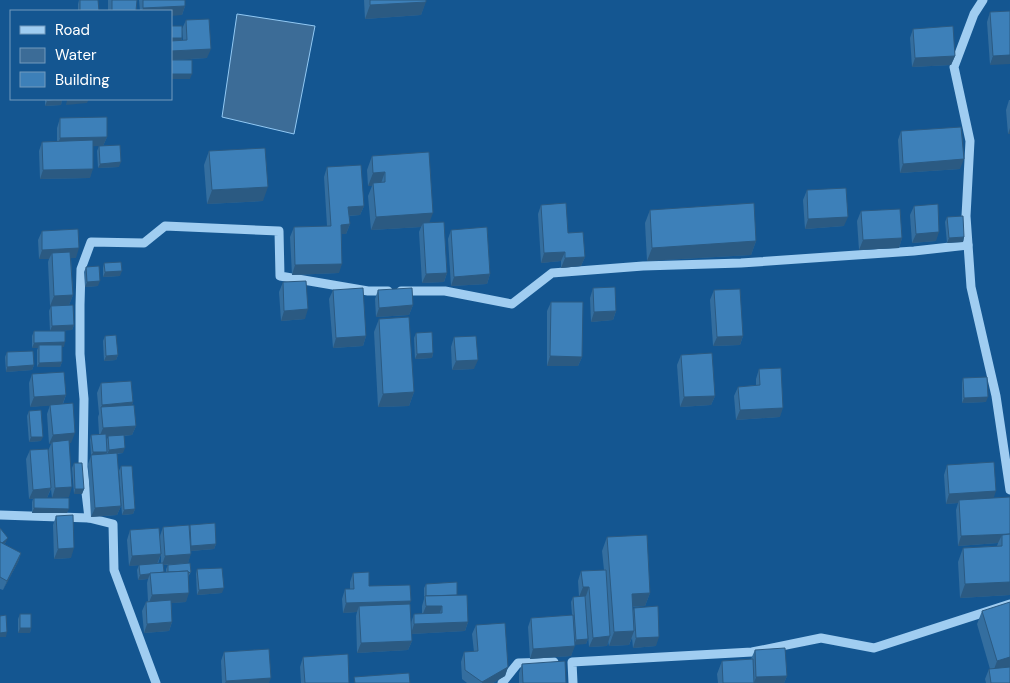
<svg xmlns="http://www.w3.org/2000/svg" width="1010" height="683" font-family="'DM Sans',sans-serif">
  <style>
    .water { fill: #3c6c97; stroke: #92c9f4 }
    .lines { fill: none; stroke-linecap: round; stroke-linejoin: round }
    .minor { stroke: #a0cdf1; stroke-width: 9 }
    .wall { fill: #346e9f; fill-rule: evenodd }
    .shaded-wall { fill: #2b5a82 }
    .building { fill: #3d80b9; stroke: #2b5a82 }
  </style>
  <rect width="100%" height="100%" fill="#145691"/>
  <polygon class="water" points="237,14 315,26 294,134 222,117"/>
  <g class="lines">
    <g class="minor">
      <polyline points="983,0 974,14 954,67 970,141 966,216 971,287 996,396 1010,490"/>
      <polyline points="401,291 445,291 512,304 552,273 643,266 741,263 914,251 968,245"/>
      <polyline points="0,515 89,518 113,524 114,570 156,683"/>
      <polyline points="89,518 83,467 84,399 80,354 80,305 81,269 91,242 144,243 165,226 279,231 280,276 368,291 388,291"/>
      <polyline points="502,683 518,663 554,662"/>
      <polyline points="573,683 572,662 752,652 821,638 874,648 1010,604"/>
    </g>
  </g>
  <g class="wall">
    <polygon points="79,0 99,11 78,11 78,4"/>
    <polygon points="108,0 137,0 136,11 108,11"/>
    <polygon points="139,0 185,0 185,6 182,15 171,11 140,11"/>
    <polygon points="364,0 426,0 421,15 365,19"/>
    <polygon points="1010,11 990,65 987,22 990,12"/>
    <polygon points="186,20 207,58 175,60 190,79 171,79 171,26 182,38 181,41 183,40 182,29"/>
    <polygon points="913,29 955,56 951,65 912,67 910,38"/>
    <polygon points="45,99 62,99 61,105 45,106"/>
    <polygon points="1009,100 1010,100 1010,134 1008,134 1006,110"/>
    <polygon points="60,118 107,137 103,146 119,167 98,168 97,151 99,146 93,146 90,178 40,179 39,151 42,142 57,141 57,128"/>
    <polygon points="901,131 960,169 900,173 898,140"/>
    <polygon points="209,151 263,201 207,204 204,165"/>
    <polygon points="372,156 429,223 447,273 444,282 422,283 419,232 421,227 371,230 368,196 372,186 368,186 367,170"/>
    <polygon points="327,167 364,206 360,215 349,216 350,224 346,234 341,234 339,273 292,275 290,237 294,227 327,226 324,177"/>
    <polygon points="807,190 844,226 805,229 803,200"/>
    <polygon points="541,205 568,233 585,257 581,266 561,268 561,261 541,263 538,214"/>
    <polygon points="914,206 936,241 912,243 910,215"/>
    <polygon points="650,210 756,241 751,255 647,261 645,223"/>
    <polygon points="861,211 902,238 899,248 859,250 857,221"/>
    <polygon points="947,217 964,237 963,242 947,243 945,222"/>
    <polygon points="451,230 490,274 487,284 451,286 448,239"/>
    <polygon points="42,231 76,258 71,258 73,295 69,305 50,306 48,262 49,259 39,259 38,240"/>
    <polygon points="104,263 120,276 103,277 103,268"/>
    <polygon points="86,267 98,286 85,287 84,272"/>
    <polygon points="283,282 305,319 281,321 279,292"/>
    <polygon points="593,288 616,311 613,320 591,322 590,298"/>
    <polygon points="333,290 366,336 363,346 333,348 329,299"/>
    <polygon points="378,290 413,305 409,315 376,317 375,299"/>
    <polygon points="714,290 743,336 740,345 713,346 710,300"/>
    <polygon points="551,302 582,357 578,366 547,366 547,311"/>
    <polygon points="51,306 74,325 72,330 50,331 49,311"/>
    <polygon points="379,319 414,392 409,406 378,407 374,332"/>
    <polygon points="34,331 64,347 62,347 62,362 60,367 37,367 37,350 38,348 32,348 32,336"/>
    <polygon points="416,333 433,353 432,358 415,359 414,338"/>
    <polygon points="105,336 118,355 116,360 104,361 103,341"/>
    <polygon points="454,337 474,369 452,370 451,347"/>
    <polygon points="7,352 34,365 32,370 6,372 5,357"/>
    <polygon points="681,355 715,396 711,405 680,407 677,365"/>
    <polygon points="759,369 780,417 736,420 734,396 738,387 756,385 756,379"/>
    <polygon points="32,374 66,395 63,404 71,443 69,443 69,497 52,498 51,489 47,498 67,513 32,513 32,502 33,499 29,499 26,459 30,450 48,451 51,444 49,444 47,414 50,405 30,407 29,383"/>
    <polygon points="963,378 986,402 962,403 962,383"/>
    <path d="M101 383 133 402 132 405 136 426 132 435 124 436 123 453 117 454 121 506 117 515 91 517 88 464 91 456 90 440 91 435 99 434 98 417 99 414 97 393ZM106 437H108L106 441 107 453 106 454 107 452Z"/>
    <polygon points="29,411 41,441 29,442 27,416"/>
    <polygon points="74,463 84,489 82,494 74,494 72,468"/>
    <polygon points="947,465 994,498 1010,497 1010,595 960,598 958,562 963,548 997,546 998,543 958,546 956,510 958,503 946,504 944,475"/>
    <polygon points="121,466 135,509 133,514 122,515 119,471"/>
    <polygon points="56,516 71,558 54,559 53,525"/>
    <path d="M190 525 216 544 214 549 191 551 188 563 191 572 188 577 186 602 171 603 172 622 169 631 144 633 142 611 146 602 148 601 147 583 148 579 138 580 137 570 139 565 129 566 127 540 130 530 160 536 163 527H189ZM161 554V563L158 564ZM163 565H168L166 569V572H164Z"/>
    <polygon points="0,528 6,542 4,544 21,553 18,562 3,590 0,589"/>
    <polygon points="607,537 650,593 645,606 633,607 633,611 634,608 656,646 633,648 632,638 629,645 609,646 608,641 607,646 589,647 585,596 588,639 586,644 575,644 571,656 530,659 528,627 531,618 572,615 571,602 573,597 579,597 578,581 581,571 604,570 602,551"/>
    <polygon points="197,569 222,593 197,595 196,574"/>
    <polygon points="353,573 369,586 410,604 411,623 414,614 422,614 422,606 424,599 424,588 426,584 457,595 468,622 465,631 411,634 412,641 408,650 357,653 356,616 357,612 343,613 342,599 345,589 350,589 350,582"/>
    <polygon points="982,611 1010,683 986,683 985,679 989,669 990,669 977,624"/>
    <polygon points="20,614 31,628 30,633 18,633 18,619"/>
    <polygon points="476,625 508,667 505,676 493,683 467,683 462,679 461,662 464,652 474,652 472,634"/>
    <polygon points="755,650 787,676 784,683 718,683 717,674 722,661 751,659"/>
    <polygon points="224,652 269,683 222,683 221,661"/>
    <polygon points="303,657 349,683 301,683 300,667"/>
    <polygon points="522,664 566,683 519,683 519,673"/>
  </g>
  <g class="shaded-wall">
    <polygon points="426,2 421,15 365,19 370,5"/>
    <polygon points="185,6 182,15 171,16 171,11 142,11 143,8"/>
    <polygon points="171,38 182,38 180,43 171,43"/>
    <polygon points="211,49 207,58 171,60 171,51"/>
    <polygon points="1010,55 1010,64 990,65 993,56"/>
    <polygon points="955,56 951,65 912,67 915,58"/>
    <polygon points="171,74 192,74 190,79 171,79"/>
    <polygon points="83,99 89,99 87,103 66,105 67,100"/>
    <polygon points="62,100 61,105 45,106 47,101"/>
    <polygon points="1010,128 1010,134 1008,134"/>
    <polygon points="107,137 103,146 57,147 60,138"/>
    <polygon points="964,159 960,169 900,173 903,164"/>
    <polygon points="121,162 119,167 98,168 100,164"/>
    <polygon points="93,169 90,178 40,179 43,170"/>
    <polygon points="385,172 380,186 373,183 372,186 368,186 373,173"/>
    <polygon points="268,187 263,201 207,204 212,190"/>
    <polygon points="364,206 360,215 345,216 348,207"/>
    <polygon points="433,213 428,226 423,223 421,227 371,230 376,217"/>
    <polygon points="848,217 844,226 805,229 808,219"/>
    <polygon points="350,224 346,234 337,234 341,225"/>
    <polygon points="939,232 936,241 912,243 916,234"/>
    <polygon points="964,237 963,242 947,243 949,238"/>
    <polygon points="902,238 899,248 859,250 863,240"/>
    <polygon points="756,241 751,255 647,261 652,248"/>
    <polygon points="79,248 76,258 52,259 52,253 49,259 39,259 42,250"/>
    <polygon points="565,252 561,261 541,263 544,253"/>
    <polygon points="585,257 581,266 561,268 565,258"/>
    <polygon points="342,264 339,273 292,275 295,265"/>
    <polygon points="122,271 120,276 103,277 105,272"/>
    <polygon points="447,273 444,282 422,283 426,274"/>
    <polygon points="490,274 487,284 451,286 454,277"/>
    <polygon points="100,281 98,286 85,287 87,282"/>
    <polygon points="73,295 69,305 50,306 54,296"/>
    <polygon points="413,305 409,315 376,317 379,308"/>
    <polygon points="308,309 305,319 281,321 284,311"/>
    <polygon points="616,311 613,320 591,322 594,312"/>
    <polygon points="74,325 72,330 50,331 52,326"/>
    <polygon points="366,336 363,346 333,348 336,338"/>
    <polygon points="743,336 740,345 713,346 717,337"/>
    <polygon points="65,342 64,347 39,348 39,345 38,348 32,348 34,343"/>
    <polygon points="433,353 432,358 415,359 417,354"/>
    <polygon points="118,355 116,360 104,361 106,356"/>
    <polygon points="550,356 582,357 578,366 547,366"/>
    <polygon points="478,360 474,369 452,370 456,361"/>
    <polygon points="62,362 60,367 37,367 39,363"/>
    <polygon points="34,365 32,370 6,372 7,367"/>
    <polygon points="414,392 409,406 378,407 383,394"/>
    <polygon points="66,395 62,405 30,407 34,397"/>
    <polygon points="715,396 711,405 680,407 684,397"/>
    <polygon points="988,397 986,402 962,403 964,398"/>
    <polygon points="133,402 129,412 101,408 102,405"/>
    <polygon points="783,408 780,417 736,420 740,410"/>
    <polygon points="136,426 132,435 99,438 103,428"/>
    <polygon points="75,433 71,443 52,444 52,442 51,444 49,444 53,435"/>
    <polygon points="31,437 43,437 41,441 29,442"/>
    <polygon points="125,448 123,453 107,454 109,450"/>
    <polygon points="93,452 107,452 105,456 91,457"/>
    <polygon points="72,487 69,497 52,498 55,488"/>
    <polygon points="51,488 47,498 29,499 33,490"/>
    <polygon points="75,489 84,489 82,494 74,494"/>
    <polygon points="996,491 993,500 959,500 958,503 946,504 949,494"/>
    <polygon points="121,506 117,515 91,517 95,508"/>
    <polygon points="34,508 69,509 67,513 32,513"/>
    <polygon points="135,509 133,514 122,515 124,510"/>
    <polygon points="1010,534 1010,538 1002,535 998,543 958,546 961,536"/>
    <polygon points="8,538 6,542 0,548 1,544"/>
    <polygon points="216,544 214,549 190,551 191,546"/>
    <polygon points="74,548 71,558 54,559 58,549"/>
    <polygon points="21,553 18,562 3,590 7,581"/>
    <polygon points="161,554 157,564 129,566 132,556"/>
    <polygon points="191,554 188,563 162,565 165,556"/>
    <polygon points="150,574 148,579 138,580 140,575"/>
    <polygon points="1010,582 1010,595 960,598 965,584"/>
    <polygon points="583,587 589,587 586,596 579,597"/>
    <polygon points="224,588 222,593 197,595 199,590"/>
    <polygon points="189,593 186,602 148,605 152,595"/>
    <polygon points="650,593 645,606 627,607 632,594"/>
    <polygon points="411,601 407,610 359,606 357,612 343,613 346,603"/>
    <polygon points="426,606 442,606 439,616 422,616"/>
    <polygon points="172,622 169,631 144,633 147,624"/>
    <polygon points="468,622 465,631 411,634 414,624"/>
    <polygon points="20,628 31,628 30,633 18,633"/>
    <polygon points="634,631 629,645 609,646 614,632"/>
    <polygon points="7,632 6,637 0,637 0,633"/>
    <polygon points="610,636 607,646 589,647 593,638"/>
    <polygon points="659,637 656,646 633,648 636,638"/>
    <polygon points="588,639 586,644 574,645 576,640"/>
    <polygon points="412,641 408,650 357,653 361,643"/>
    <polygon points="575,646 571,656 530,659 533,649"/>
    <polygon points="1010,657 1010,669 992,675 997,661"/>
    <polygon points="508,667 505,676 493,683 482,683 482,682"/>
    <polygon points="787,676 784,683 754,683 756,677"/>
    <polygon points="271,678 269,683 225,683 226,681"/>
  </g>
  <g class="building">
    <polygon points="80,0 98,0 99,11 80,11"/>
    <polygon points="112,0 137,0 136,11 112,11"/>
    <polygon points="143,0 185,0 185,6 143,8"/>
    <polygon points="370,0 426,0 426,2 370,5"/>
    <polygon points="1010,11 1010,55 993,56 990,12"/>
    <polygon points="209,19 211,49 171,51 171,41 187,40 186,20"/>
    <rect x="171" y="26" width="11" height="12"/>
    <polygon points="953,26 955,56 915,58 913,29"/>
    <rect x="171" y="60" width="21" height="14"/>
    <polygon points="47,99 62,99 62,100 47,101"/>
    <polygon points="67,99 83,99 67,100"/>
    <polygon points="107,117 107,137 60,138 60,118"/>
    <polygon points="961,127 964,159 903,164 901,131"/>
    <polygon points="93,140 93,169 43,170 42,142"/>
    <polygon points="120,145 121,162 100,164 99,146"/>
    <polygon points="265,148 268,187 212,190 209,151"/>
    <polygon points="429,152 433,213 376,217 373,183 385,182 385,172 373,173 372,156"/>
    <polygon points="361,165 364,206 348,207 350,224 341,225 342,264 295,265 294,227 331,226 327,167"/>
    <polygon points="846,188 848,217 808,219 807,190"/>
    <polygon points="566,203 568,233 583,232 585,257 565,258 565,252 544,253 541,205"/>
    <polygon points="754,203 756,241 652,248 650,210"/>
    <polygon points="938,204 939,232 916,234 914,206"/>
    <polygon points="900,209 902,238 863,240 861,211"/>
    <polygon points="963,216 964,237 949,238 947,217"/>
    <polygon points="444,222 447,273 426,274 423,223"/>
    <polygon points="487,227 490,274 454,277 451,230"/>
    <polygon points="78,229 79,248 42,250 42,231"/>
    <polygon points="70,252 73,295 54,296 52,253"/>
    <polygon points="121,262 122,271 105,272 104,263"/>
    <polygon points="99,266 100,281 87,282 86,267"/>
    <polygon points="306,281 308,309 284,311 283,282"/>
    <polygon points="615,287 616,311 594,312 593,288"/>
    <polygon points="363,288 366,336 336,338 333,290"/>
    <polygon points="412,288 413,305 379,308 378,290"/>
    <polygon points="740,289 743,336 717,337 714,290"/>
    <polygon points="551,302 583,302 582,357 550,356"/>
    <polygon points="73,305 74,325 52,326 51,306"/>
    <polygon points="409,317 414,392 383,394 379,319"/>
    <polygon points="34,331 65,331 65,342 34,343"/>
    <polygon points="432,332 433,353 417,354 416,333"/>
    <polygon points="116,335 118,355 106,356 105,336"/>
    <polygon points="476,336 478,360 456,361 454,337"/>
    <polygon points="39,345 62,345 62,362 39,363"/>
    <polygon points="33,351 34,365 7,367 7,352"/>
    <polygon points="712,353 715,396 684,397 681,355"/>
    <polygon points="781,368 783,408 740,410 738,387 760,385 759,369"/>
    <polygon points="64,372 66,395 34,397 32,374"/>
    <polygon points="987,377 988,397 964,398 963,378"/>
    <polygon points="131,381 133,402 102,405 101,383"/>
    <polygon points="73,403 75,433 53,435 50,405"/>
    <polygon points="134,405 136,426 103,428 101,407"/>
    <polygon points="41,410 43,437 31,437 29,411"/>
    <polygon points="106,434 107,452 93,452 91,435"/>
    <polygon points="124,435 125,448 109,450 108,436"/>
    <polygon points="69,440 72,487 55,488 52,442"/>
    <polygon points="48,449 51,488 33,490 30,450"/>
    <polygon points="117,453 121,506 95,508 91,455"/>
    <polygon points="994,462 996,491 949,494 947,465"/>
    <polygon points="74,463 82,463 84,489 75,489"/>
    <polygon points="121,466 132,466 135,509 124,510"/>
    <polygon points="1010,497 1010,534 961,536 959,500"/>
    <polygon points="34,498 69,498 69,509 34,508"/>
    <polygon points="73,515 74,548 58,549 56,516"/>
    <polygon points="215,523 216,544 191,546 190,525"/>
    <polygon points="189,525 191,554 165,556 163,527"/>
    <polygon points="0,528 8,538 2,543 0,542"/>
    <polygon points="159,528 161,554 132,556 130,530"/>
    <polygon points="1010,534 1010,582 965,584 963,548 1002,546 1002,535"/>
    <polygon points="647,535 650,593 632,594 634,631 614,632 607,537"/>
    <polygon points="0,542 21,553 7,581 0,577"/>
    <polygon points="163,563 164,572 140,575 139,565"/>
    <polygon points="190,563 191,572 188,573 188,571 168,572 168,565"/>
    <polygon points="222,568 224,588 199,590 197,569"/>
    <polygon points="606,570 610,636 593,638 589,587 583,587 581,571"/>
    <polygon points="188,571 189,593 152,595 150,573"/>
    <polygon points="369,572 369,586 410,585 411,601 346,603 345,589 354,589 353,573"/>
    <polygon points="457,582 457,595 426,596 426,584"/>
    <polygon points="467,595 468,622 414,624 414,614 442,613 442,606 426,606 425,596"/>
    <polygon points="585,596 588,639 576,640 573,597"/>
    <polygon points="171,600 172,622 147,624 146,602"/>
    <polygon points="1010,602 1010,657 997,661 982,611"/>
    <polygon points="410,604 412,641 361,643 359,606"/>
    <polygon points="658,606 659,637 636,638 634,608"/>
    <rect x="20" y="614" width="11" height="14"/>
    <polygon points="6,615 7,632 0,633 0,616"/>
    <polygon points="573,615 575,646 533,649 531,618"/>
    <polygon points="505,623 508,667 482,682 465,670 464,652 478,651 476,625"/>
    <polygon points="785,648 787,676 756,677 755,650"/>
    <polygon points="269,649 271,678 226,681 224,652"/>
    <polygon points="348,654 349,683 305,683 303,657"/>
    <polygon points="753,659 754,683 723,683 722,661"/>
    <polygon points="565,661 566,683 523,683 522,664"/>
    <polygon points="1010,667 1010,683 991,683 989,669"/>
    <polygon points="409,673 410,683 355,683 354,677"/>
  </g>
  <rect x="10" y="10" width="162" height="90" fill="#145691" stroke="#729abd"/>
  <rect x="20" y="26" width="25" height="8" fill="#a0cdf1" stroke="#729abd"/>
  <text x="55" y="35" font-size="15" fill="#ffffff">Road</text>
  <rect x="20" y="48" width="25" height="15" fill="#3c6c97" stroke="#729abd"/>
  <text x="55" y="60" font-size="15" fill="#ffffff">Water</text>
  <rect x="20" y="72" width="25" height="15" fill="#3d80b9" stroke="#729abd"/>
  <text x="55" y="85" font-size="15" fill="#ffffff">Building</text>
</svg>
